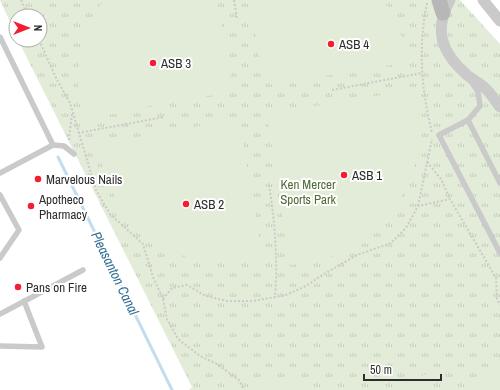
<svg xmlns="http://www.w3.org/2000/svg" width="500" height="390" font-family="'Archivo Narrow',sans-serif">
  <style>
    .park { fill: url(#park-tufts) }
    .pitch { fill: #e3ecd8 }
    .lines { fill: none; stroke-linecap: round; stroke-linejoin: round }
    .stream { stroke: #c2ddee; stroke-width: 3 }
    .path { stroke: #cacaca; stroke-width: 2; stroke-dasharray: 2 2; stroke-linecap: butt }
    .lane { stroke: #cacaca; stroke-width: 5.5 }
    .street { stroke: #cacaca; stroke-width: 11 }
    .secondary { stroke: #b7b7b7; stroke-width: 15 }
    .poi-dot { fill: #f41e31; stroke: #fff; stroke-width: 1.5 }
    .labels { text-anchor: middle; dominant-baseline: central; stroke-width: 4; stroke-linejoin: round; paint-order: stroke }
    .poi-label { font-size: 13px; fill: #2d2d2d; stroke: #fff; text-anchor: start }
    .park-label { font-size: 13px; fill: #506b37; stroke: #fff }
    .water-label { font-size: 14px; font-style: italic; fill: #347195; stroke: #fff }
  </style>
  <defs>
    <pattern id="park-tufts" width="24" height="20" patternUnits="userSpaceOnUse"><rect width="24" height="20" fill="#e3ecd8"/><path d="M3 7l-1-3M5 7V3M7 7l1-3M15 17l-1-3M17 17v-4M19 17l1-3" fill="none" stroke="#c3cbba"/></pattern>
  </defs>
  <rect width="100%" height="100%" fill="#fff"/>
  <polygon class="park" points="0,0 460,0 500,44 500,390 189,390 192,387 18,40 40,40 40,16 16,16 16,35"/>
  <g class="pitch">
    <polygon points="33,0 43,0 40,9 33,6"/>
    <path d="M104 0H217L232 85 226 93 164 103 82 120C75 78 77 34 104 0Z"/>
    <path d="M250 0H383C396 19 404 40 409 62L272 85 263 79Z"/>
    <path d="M418 89C420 104 422 119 421 134 421 147 416 161 412 173 393 229 348 260 290 265L268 121 273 113Z"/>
    <path d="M233 120 240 126 263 261C220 266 189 265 152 239 143 233 134 226 127 217 111 196 103 169 96 144Z"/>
    <path d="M500 371V390H461C472 377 484 374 500 371Z"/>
    <polygon points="429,373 435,390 384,390"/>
    <polygon points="288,377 296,382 300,390 259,390 264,382"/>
  </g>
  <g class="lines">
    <polyline class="stream" points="58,157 172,390"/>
    <g class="path">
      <polyline points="21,0 28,16"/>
      <polyline points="234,0 237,19"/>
      <path d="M427 3C418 49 421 87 432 133"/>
      <polyline points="39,40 57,80 70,103 96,190 110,214 143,244 153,277 163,299 167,319 178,339 200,356 217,364 239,380 244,390"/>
      <polyline points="332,90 422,73"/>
      <polyline points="78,133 164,117"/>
      <polyline points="69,140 72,113"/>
      <polyline points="427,162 441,179 450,199"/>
      <path d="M269 185C275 223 278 259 275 297"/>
      <polyline points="418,206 432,139"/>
      <polyline points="163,299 172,288 187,285 206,296 227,301 253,301 286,295 306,286 324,274 357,255 391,243 406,228 418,206 450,199 496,278 497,299 500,305"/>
    </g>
    <g class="lane">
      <polyline points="0,37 53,145 0,173"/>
      <polyline points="471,81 478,92 480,106 468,120 439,135 500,253"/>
      <polyline points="468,120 500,183"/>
      <polyline points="53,145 64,146 74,154"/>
      <polyline points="0,195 19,230 0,258"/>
      <polyline points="0,314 83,270"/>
      <polyline points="0,346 42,347 24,301"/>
    </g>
    <g class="street">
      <path d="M450 0C433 31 442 53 467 75 473 80 480 83 485 88 491 93 495 101 500 107"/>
      <polyline points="483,0 500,21"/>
    </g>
    <polyline class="secondary" points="439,0 443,13"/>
  </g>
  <g class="poi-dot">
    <circle cx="331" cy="44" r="4"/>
    <circle cx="153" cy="63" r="4"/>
    <circle cx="344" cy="175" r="4"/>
    <circle cx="38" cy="179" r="4"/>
    <circle cx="186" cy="204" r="4"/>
    <circle cx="31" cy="206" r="4"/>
    <circle cx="18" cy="287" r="4"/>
  </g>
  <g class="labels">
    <g class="poi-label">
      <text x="339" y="44">ASB 4</text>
      <text x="161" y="63">ASB 3</text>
      <text x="352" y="175">ASB 1</text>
      <text x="46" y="179">Marvelous Nails</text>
      <text x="39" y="199">Apotheco<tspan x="39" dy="15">Pharmacy</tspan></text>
      <text x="194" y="204">ASB 2</text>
      <text x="26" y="287">Pans on Fire</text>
    </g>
    <g class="park-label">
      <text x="308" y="184">Ken Mercer<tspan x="308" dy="15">Sports Park</tspan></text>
    </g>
    <g class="water-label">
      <text transform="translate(115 273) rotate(64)">Pleasanton Canal</text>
    </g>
  </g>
  <g transform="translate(28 28) rotate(90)"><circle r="19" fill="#ffffff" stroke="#ababab"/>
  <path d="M0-3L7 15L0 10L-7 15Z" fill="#f41e31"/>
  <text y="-6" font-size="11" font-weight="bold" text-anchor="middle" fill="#2d2d2d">N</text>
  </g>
  <path d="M364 374v6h77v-6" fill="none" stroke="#2d2d2d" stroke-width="2"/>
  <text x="370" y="374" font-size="12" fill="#2d2d2d" stroke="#ffffff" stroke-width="3" paint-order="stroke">50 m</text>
</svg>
